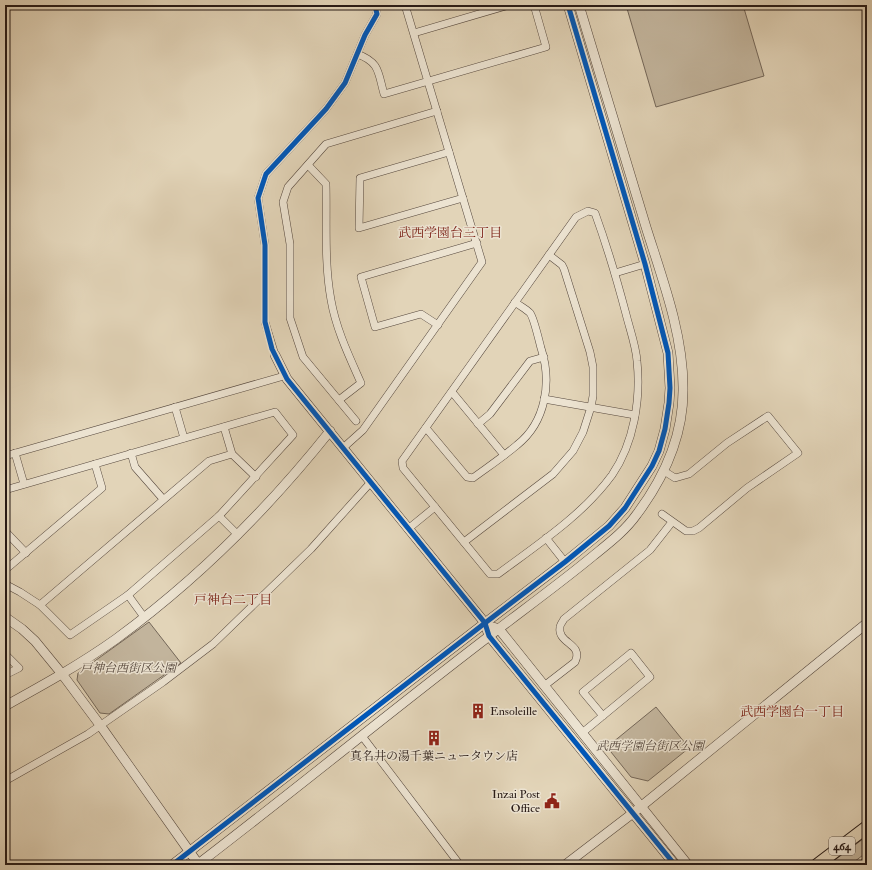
<svg xmlns="http://www.w3.org/2000/svg" width="872" height="870" font-family="'IM FELL Double Pica','Noto Serif JP',serif">
  <style>
    .green { fill: #c2b49c; stroke: #746759 }
    .lines { fill: none; stroke-linecap: round; stroke-linejoin: round }
    .minor-casing { stroke: #56483e; stroke-width: 8 }
    .tertiary-casing { stroke: #56483e; stroke-width: 10 }
    .trunk-casing { stroke: #271a16; stroke-width: 14 }
    .minor { stroke: #ece3d1; stroke-width: 7 }
    .tertiary { stroke: #ece3d1; stroke-width: 9 }
    .trunk { stroke: #e2d4b8; stroke-width: 12 }
    .cycleway-casing { stroke: #ece3d1; stroke-width: 8 }
    .cycleway { stroke: #0057b8; stroke-width: 5 }
    .labels { text-anchor: middle; dominant-baseline: central; stroke-width: 3; stroke-linejoin: round; paint-order: stroke }
    .shield { fill: #ece3d1; stroke: #62564e; stroke-width: 1 }
    .shield-label { font-size: 11px; font-weight: bold; fill: #271a16 }
    .park-label { font-size: 12px; font-style: italic; fill: #56483e; stroke: #ece3d1 }
    .poi-label { font-size: 12px; fill: #271a16; stroke: #ece3d1; text-anchor: start }
    .neighbourhood-label { font-size: 13px; fill: #7a1f14; stroke: #ece3d1 }
  </style>
  <rect width="100%" height="100%" fill="#e2d4b8"/>
  <filter id="stains"><feTurbulence type="fractalNoise" baseFrequency=".005" numOctaves="4"/><feColorMatrix values="0 0 0 0 .2 0 0 0 0 .09 0 0 0 0 .02 0 0 0 .5 -.17"/></filter>
  <radialGradient id="worn" r=".72"><stop offset=".6" stop-color="#630" stop-opacity="0"/><stop offset="1" stop-color="#630" stop-opacity=".3"/></radialGradient>
  <g class="green">
    <polygon points="626,5 743,5 764,76 656,107"/>
    <polygon points="149,622 181,663 109,714 100,713 77,680 78,673"/>
    <polygon points="656,707 689,748 648,781 631,777 607,747"/>
    <polygon points="867,836 867,852 850,865 828,865"/>
  </g>
  <g class="lines">
    <g class="minor-casing">
      <g id="minor">
        <polyline points="414,33 509,5"/>
        <path d="M357 54C380 62 378 73 384 94L546 47 534 5"/>
        <polyline points="449,152 360,178 359,228 463,198"/>
        <path d="M308 165 326 184C327 222 324 262 331 300 336 329 349 356 361 383L339 400"/>
        <path d="M588 211 595 213C607 246 617 280 626 314 630 330 636 346 637 361 641 399 634 443 612 475 583 515 537 545 498 574H490L403 468 402 461 576 217Z"/>
        <polyline points="615,273 645,264"/>
        <polyline points="438,325 421,314 375,327 361,277 477,243"/>
        <polyline points="275,355 265,322 265,245 258,198 266,174 326,109 345,83 365,35 377,14 375,6 373,5"/>
        <polyline points="452,392 504,455"/>
        <polyline points="544,399 635,415"/>
        <polyline points="175,407 184,438"/>
        <polyline points="356,421 303,357 290,318 290,244 283,202 288,187 326,144 437,111"/>
        <polyline points="478,424 490,414 530,361 544,357"/>
        <polyline points="224,427 232,454 256,477"/>
        <path d="M426 428 467 477 473 478C488 467 503 457 517 445 546 422 552 382 541 348 539 341 534 318 530 313 526 309 520 306 515 302"/>
        <polyline points="343,448 363,430 482,262 405,5"/>
        <polyline points="15,453 24,484"/>
        <polyline points="131,453 135,467 163,499"/>
        <polyline points="5,456 284,376"/>
        <polyline points="5,490 275,412 293,435 219,516 128,595 70,635 40,605 20,592 5,584"/>
        <polyline points="662,514 686,531 693,531 699,528 747,488 798,453 768,416 727,443 689,474 675,478 664,471"/>
        <polyline points="219,516 238,535"/>
        <polyline points="408,529 435,507"/>
        <polyline points="5,531 26,553"/>
        <polyline points="546,538 565,562"/>
        <polyline points="464,542 553,474 573,451 583,432 591,407 593,396 593,367 590,352 564,269 562,265 549,255"/>
        <polyline points="5,570 102,488 95,464"/>
        <polyline points="128,595 144,617"/>
        <polyline points="40,605 209,461 232,454"/>
        <polyline points="5,654 19,668 5,675"/>
        <path d="M544 686 575 662C584 643 557 644 560 627 560 625 563 621 564 619L650 550 672 522"/>
        <polyline points="582,733 650,677 631,653 583,692 603,716"/>
        <polyline points="362,736 460,865"/>
        <polyline points="5,781 88,734 163,682 213,644 311,549 371,482"/>
      </g>
    </g>
    <g class="tertiary-casing">
      <g id="tertiary">
        <polyline points="275,355 287,379 485,623 489,636 675,865"/>
        <polyline points="5,617 22,629 35,641 62,674 100,725 199,865"/>
        <polyline points="493,627 499,629 688,865"/>
        <path d="M5 706C43 685 81 664 116 639 198 579 267 510 330 431"/>
        <polyline points="172,865 485,623 565,562 609,526 625,508 652,466 659,451 665,429 669,403 670,388 668,353 645,264 568,5"/>
        <path d="M197 865C295 790 390 712 488 637 523 610 559 584 593 556 609 543 625 531 637 514 664 478 684 434 683 387 683 333 662 278 646 227 624 153 601 79 579 5"/>
        <polyline points="565,865 633,813 867,623"/>
      </g>
    </g>
    <g class="trunk-casing">
      <g id="trunk">
        <polyline points="817,865 867,827"/>
        <polyline points="866,865 867,864"/>
      </g>
    </g>
    <use href="#minor" class="minor"/>
    <use href="#tertiary" class="tertiary"/>
    <use href="#trunk" class="trunk"/>
    <g class="cycleway-casing">
      <g id="cycleway">
        <polyline points="373,5 375,6 377,14 365,35 345,83 326,109 266,174 258,198 265,245 265,322 272,349 287,379 485,623 489,636 675,865"/>
        <polyline points="172,865 485,623 565,562 609,526 625,508 652,466 659,451 665,429 669,403 670,388 668,353 645,264 568,5"/>
      </g>
    </g>
    <use href="#cycleway" class="cycleway"/>
  </g>
  <defs>
    <g id="building-bare" transform="scale(1.2)"><path d="M-4-6H4V6H1V3H-1V6H-4ZM-2.5-4.3h1.7v1.8h-1.7ZM.8-4.3h1.7v1.8H.8ZM-2.5-1h1.7V.8h-1.7ZM.8-1h1.7V.8H.8Z" fill="#8f2418" stroke="#ece3d1" stroke-width="2.5" paint-order="stroke"/></g>
    <g id="civic-bare" transform="scale(1.2)"><path d="M-.6-6.5H3V-4.5H.6V-3L4-1V1h2V6H-6V1h2V-1L-.6-3ZM-1.2 2.5V6h2.4V2.5Z" fill="#8f2418" stroke="#ece3d1" stroke-width="2.5" paint-order="stroke"/></g>
  </defs>
  <g fill-rule="evenodd">
    <use href="#building-bare" x="478" y="711"/>
    <use href="#building-bare" x="434" y="738"/>
    <use href="#civic-bare" x="552" y="801"/>
  </g>
  <g class="labels">
    <rect class="shield" x="829" y="837" width="26" height="18" rx="3"/>
    <g class="shield-label">
      <text x="842" y="846">464</text>
    </g>
    <g class="park-label">
      <text x="128" y="668">戸神台西街区公園</text>
      <text x="650" y="746">武西学園台街区公園</text>
    </g>
    <g class="poi-label">
      <text x="490" y="711">Ensoleille</text>
      <text x="434" y="756" text-anchor="middle">真名井の湯千葉ニュータウン店</text>
      <text x="540" y="794" text-anchor="end">Inzai Post<tspan x="540" dy="14">Office</tspan></text>
    </g>
    <g class="neighbourhood-label">
      <text x="450" y="233">武西学園台三丁目</text>
      <text x="233" y="600">戸神台二丁目</text>
      <text x="792" y="712">武西学園台一丁目</text>
    </g>
  </g>
  <rect width="872" height="870" fill="none" stroke="#e2d4b8" stroke-width="20"/>
  <rect x="6" y="6" width="860" height="858" fill="none" stroke="#271a16" stroke-width="2"/>
  <rect x="10" y="10" width="852" height="850" fill="none" stroke="#271a16"/>
  <rect width="100%" height="100%" filter="url(#stains)"/>
  <rect width="100%" height="100%" fill="url(#worn)"/>
</svg>
